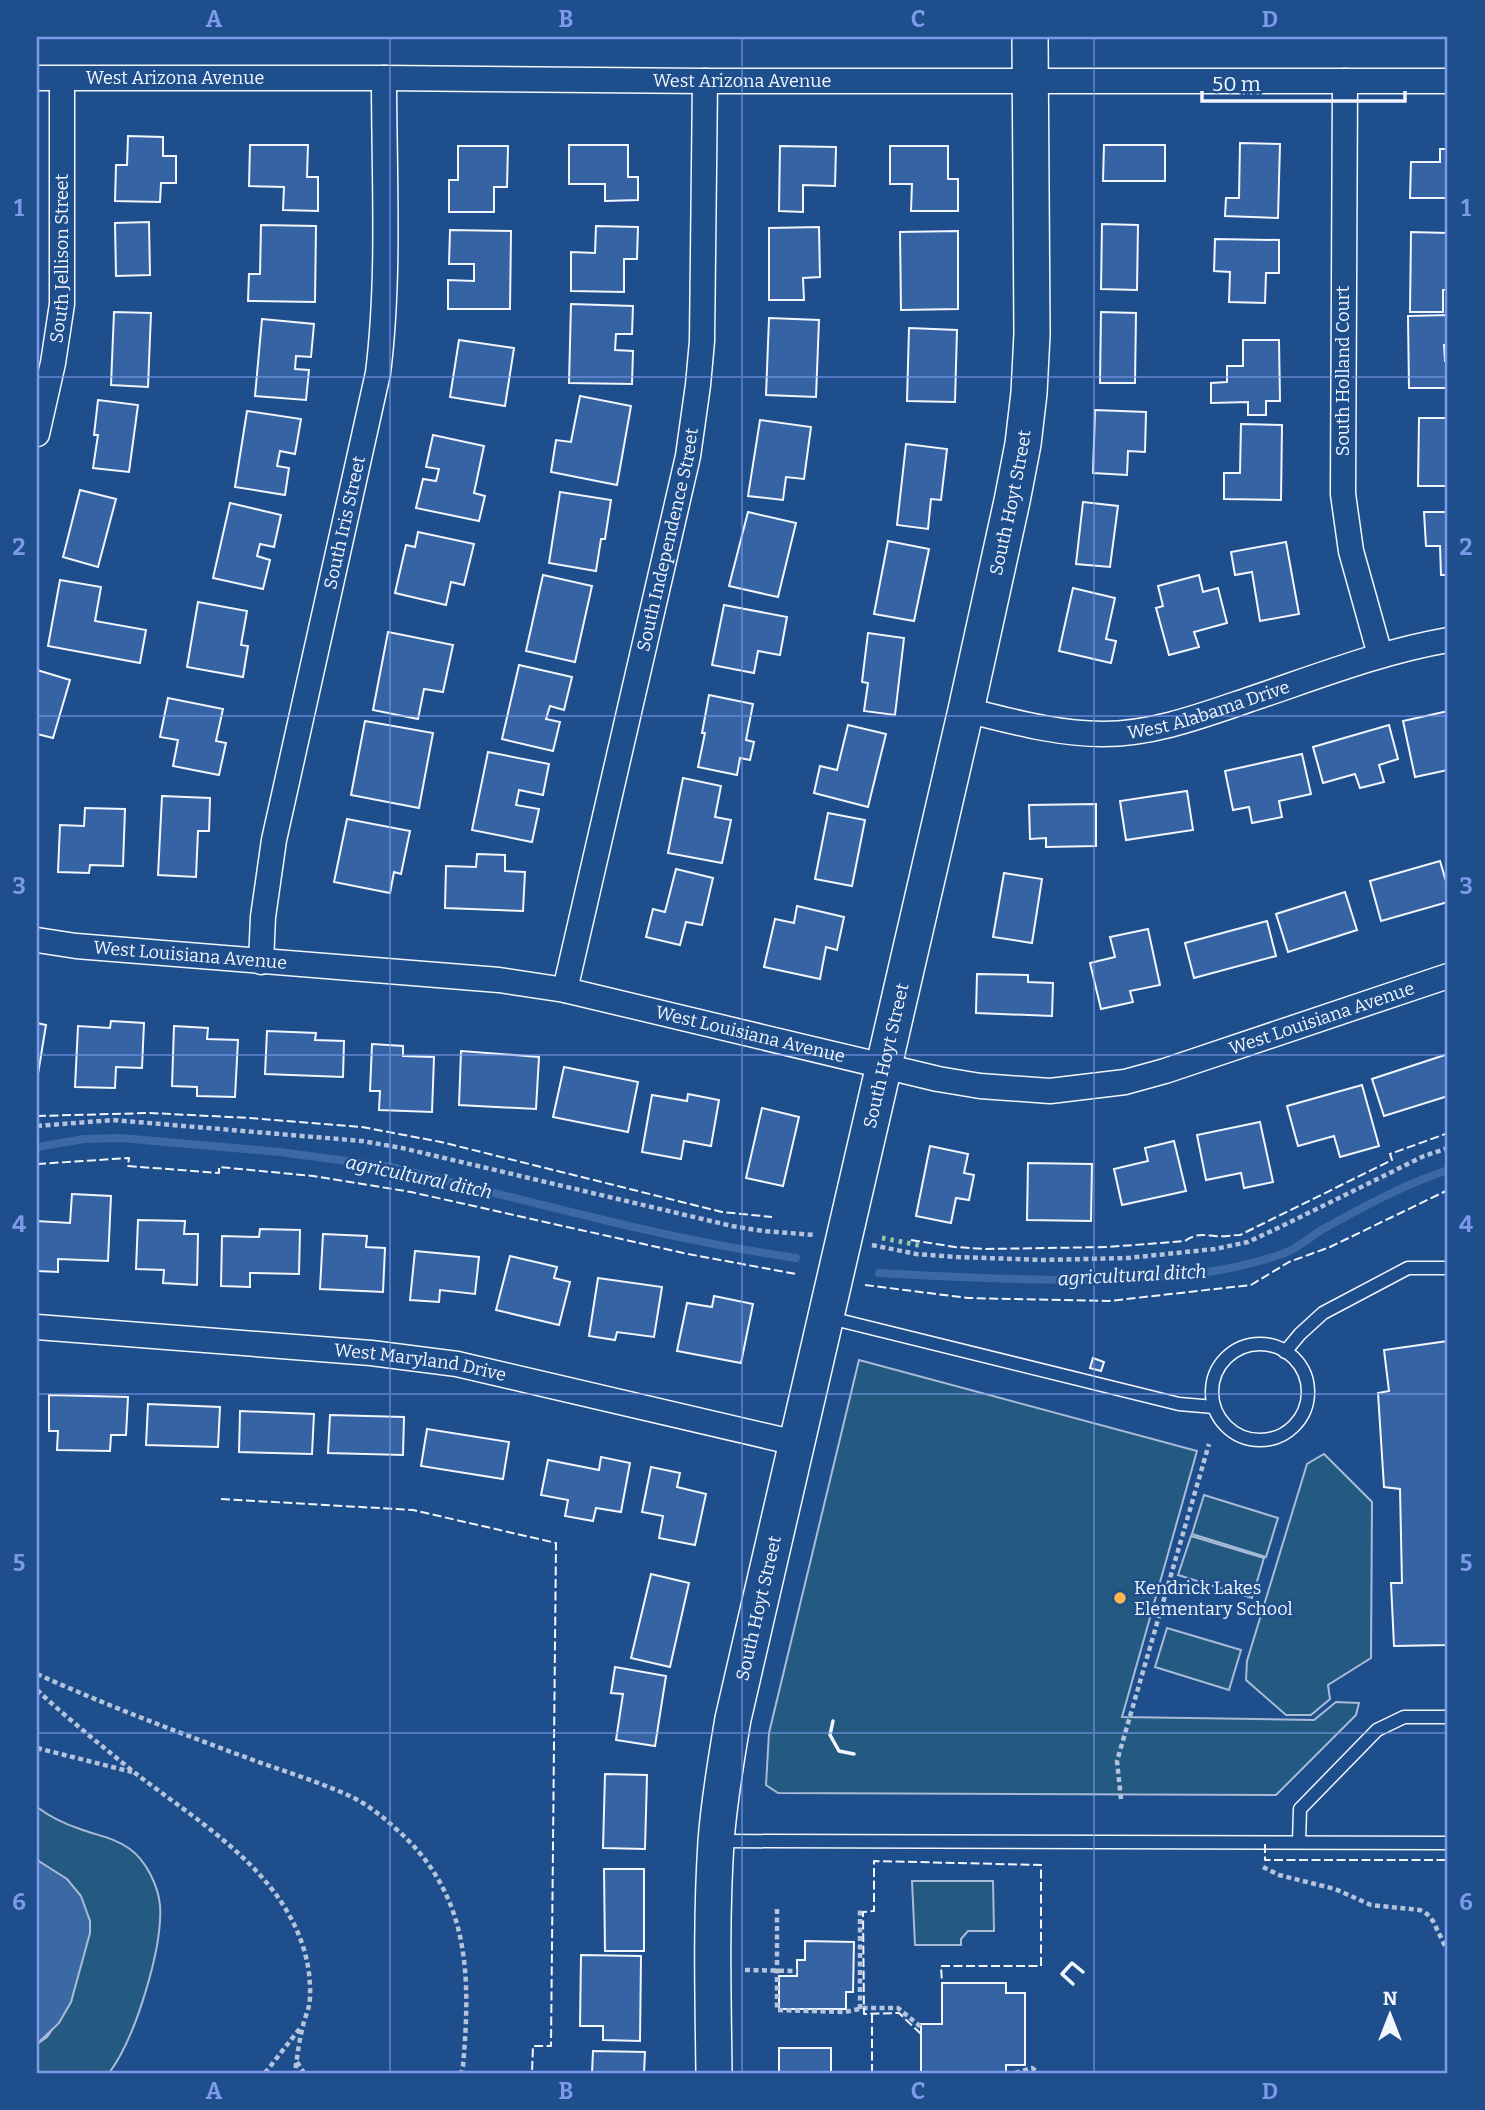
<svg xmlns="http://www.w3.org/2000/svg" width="1485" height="2110" font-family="Bitter,serif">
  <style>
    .green { fill: #245a82; stroke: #a8bbd7; stroke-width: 2 }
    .water { fill: #3b69a3; stroke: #a8bbd7; stroke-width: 2 }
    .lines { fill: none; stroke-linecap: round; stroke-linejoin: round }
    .stream { stroke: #3b69a3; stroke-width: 8 }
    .building { fill: #3563a3; stroke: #f2f6ff; stroke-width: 2 }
    .lane-casing { stroke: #f2f6ff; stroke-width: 15 }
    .street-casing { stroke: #f2f6ff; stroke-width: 27 }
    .secondary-casing { stroke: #f2f6ff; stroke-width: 38 }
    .path { stroke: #b3c4dc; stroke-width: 4.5; stroke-dasharray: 5 3.5; stroke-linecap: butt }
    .lane { stroke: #1f4e8c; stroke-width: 12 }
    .street { stroke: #1f4e8c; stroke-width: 24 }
    .secondary { stroke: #1f4e8c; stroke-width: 35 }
    .hedge { stroke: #97c8a6; stroke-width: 5; stroke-dasharray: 3.5 5; stroke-linecap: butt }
    .fence { stroke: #f2f6ff; stroke-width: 2; stroke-dasharray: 9 3.5; stroke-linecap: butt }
    .wall { stroke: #f2f6ff; stroke-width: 3.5 }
    .grid { fill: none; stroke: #7d9aea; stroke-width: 2; stroke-opacity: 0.55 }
    .poi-dot { fill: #ffb74d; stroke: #1f4e8c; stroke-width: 2.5 }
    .labels { text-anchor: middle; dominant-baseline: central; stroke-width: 5; stroke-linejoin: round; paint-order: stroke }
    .street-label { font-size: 18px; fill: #f2f6ff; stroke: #1f4e8c }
    .poi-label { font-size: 18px; fill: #f2f6ff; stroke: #1f4e8c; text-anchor: start }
    .water-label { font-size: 19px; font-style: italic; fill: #f2f6ff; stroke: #1f4e8c }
    .neatline { fill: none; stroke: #7d9aea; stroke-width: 2.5 }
    .grid-label { font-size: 23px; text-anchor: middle; font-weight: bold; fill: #7d9aea }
  </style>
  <rect width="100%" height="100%" fill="#1f4e8c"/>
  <g class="green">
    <polygon points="859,1360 1197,1451 1122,1717 1314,1720 1336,1702 1359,1703 1356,1715 1276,1795 778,1793 766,1785 769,1733"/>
    <polygon points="1324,1454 1372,1502 1371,1658 1328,1685 1330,1699 1311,1715 1286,1715 1246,1680 1247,1661 1307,1464"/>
    <polygon points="1204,1495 1278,1518 1266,1557 1192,1534"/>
    <polygon points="1191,1536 1264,1558 1252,1598 1178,1575"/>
    <polygon points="1167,1628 1241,1650 1229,1690 1155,1667"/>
    <path d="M37 1807C50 1817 65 1824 80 1829 96 1835 115 1838 130 1849 146 1861 158 1885 160 1905 163 1948 135 2039 109 2073H37V2044L47 2037 71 2002 90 1921 67 1880 37 1860Z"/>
    <polygon points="912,1881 993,1881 994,1931 968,1931 961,1939 961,1945 915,1945"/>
  </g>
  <polygon class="water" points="37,1860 67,1879 81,1896 90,1921 90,1933 71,2002 59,2023 37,2044"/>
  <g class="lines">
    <g class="stream">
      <path d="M37 1147 84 1139 121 1138 280 1152 391 1167C525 1200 659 1238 796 1258"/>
      <path d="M879 1273C948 1277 1017 1280 1087 1280 1153 1279 1224 1276 1287 1252 1300 1247 1311 1236 1323 1229 1363 1207 1405 1184 1448 1170"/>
    </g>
  </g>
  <g class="building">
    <polygon points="128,136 163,137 163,156 176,156 176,183 161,183 160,202 115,201 116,165 127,165"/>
    <polygon points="1240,143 1280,144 1278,218 1225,216 1226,198 1239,198"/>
    <polygon points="250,145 308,145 307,177 318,177 318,211 283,210 284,187 249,186"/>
    <polygon points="569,145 628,145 628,177 638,177 638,200 605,201 605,184 569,184"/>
    <polygon points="1104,145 1165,145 1165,181 1103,181"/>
    <polygon points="458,146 508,146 507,187 494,187 494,212 449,212 449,180 458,180"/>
    <polygon points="780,146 836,147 835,186 803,185 803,212 779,211"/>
    <polygon points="890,146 948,146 948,179 958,179 958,211 911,211 912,184 890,184"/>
    <polygon points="1440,149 1448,149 1448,198 1410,198 1411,162 1440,162"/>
    <polygon points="149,222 150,275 116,276 115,223"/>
    <polygon points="1102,224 1138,225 1137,290 1101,289"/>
    <polygon points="261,225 316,226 315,302 248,301 249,274 260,274"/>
    <polygon points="596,226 638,227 637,259 624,259 624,292 571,291 571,252 595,253"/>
    <polygon points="819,227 820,277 803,278 804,300 769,300 769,228"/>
    <polygon points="450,230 511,231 510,309 448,309 448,280 474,281 474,264 449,264"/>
    <polygon points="958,231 958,309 901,310 900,232"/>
    <polygon points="1411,232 1447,233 1448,290 1443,290 1443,312 1410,312"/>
    <polygon points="1215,239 1279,240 1279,273 1266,273 1265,303 1229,302 1230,272 1214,271"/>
    <polygon points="571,304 633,306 632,334 616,334 615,350 633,351 632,384 569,383"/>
    <polygon points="114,312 151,313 148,387 111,385"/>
    <polygon points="1101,312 1136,313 1135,383 1100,383"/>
    <polygon points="1448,315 1448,345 1444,345 1445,361 1448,361 1448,388 1409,388 1408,316"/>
    <polygon points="769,318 819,320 816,397 766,395"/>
    <polygon points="262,319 314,324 311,357 296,356 295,369 309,370 306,400 255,396"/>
    <polygon points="909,328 957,330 955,402 907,401"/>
    <polygon points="459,340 514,348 505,406 450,397"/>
    <polygon points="1243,340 1279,340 1280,401 1266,401 1266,415 1248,415 1248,402 1211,403 1211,383 1227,382 1227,366 1243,366"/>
    <polygon points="580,396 631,406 617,485 551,472 556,440 571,442"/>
    <polygon points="98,400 138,405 129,472 93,468 98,435 94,435"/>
    <polygon points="1095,410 1146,412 1145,452 1128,451 1127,475 1093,473"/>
    <polygon points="247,411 301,419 295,454 280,451 277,466 289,468 285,495 235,487"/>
    <polygon points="1419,418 1447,418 1448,486 1418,486"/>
    <polygon points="760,420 811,427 804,479 786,477 783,500 748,496"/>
    <polygon points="1241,424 1282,425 1281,500 1224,499 1224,473 1240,473"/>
    <polygon points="433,435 484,446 474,493 485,496 479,521 416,508 423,479 436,481 439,469 426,467"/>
    <polygon points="906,444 947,449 941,500 931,499 928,529 897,525"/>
    <polygon points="80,490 116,499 98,567 63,557"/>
    <polygon points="560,492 611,500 605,539 601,539 596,571 549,563"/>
    <polygon points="1083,502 1118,506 1110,567 1076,564"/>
    <polygon points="230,503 281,515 274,547 260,544 257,556 270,560 263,589 213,578"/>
    <polygon points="748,512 796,523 778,597 729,586"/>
    <polygon points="1424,512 1448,512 1448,575 1441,575 1440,546 1426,546"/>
    <polygon points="418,532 474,544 464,585 451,582 446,605 395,593 406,545 415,547"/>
    <polygon points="888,541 929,549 914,621 874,614"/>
    <polygon points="1286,542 1299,614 1260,621 1252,572 1235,575 1231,552"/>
    <polygon points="543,575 592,586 575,662 526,651"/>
    <polygon points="1199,575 1203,592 1218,588 1227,623 1194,632 1199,647 1169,655 1156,608 1163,606 1158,586"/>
    <polygon points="60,580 101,587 95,621 146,630 140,663 48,646"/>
    <polygon points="1073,588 1115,598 1106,639 1116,641 1111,663 1059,651"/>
    <polygon points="198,602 247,611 241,645 248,646 243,677 187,667"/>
    <polygon points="724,605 787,617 780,655 758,651 754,673 712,665"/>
    <polygon points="388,632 453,645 443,692 424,689 418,719 373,710"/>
    <polygon points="868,633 904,638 895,715 864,711 868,683 862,682"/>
    <polygon points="519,665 572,677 564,710 550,706 546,719 560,722 553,751 502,739"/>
    <polygon points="37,670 70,680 53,738 37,734"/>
    <polygon points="709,695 753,704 746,740 754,742 750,760 740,758 737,775 698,767 705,733 702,733"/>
    <polygon points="168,698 223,709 216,741 226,743 219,775 173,766 178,740 160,737"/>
    <polygon points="1448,711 1448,770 1415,777 1403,721"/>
    <polygon points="365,721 433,733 419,808 351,795"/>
    <polygon points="848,725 886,734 868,807 814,793 820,766 837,770"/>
    <polygon points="1389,725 1398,759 1379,765 1384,782 1360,788 1355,774 1323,783 1313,747"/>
    <polygon points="488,752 549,764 543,795 519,790 516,805 539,809 532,842 472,830"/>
    <polygon points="1302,754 1311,794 1279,801 1282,817 1252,823 1249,807 1233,810 1225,771"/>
    <polygon points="683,778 721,786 715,817 731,820 722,863 668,853"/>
    <polygon points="1187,791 1193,830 1126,840 1120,801"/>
    <polygon points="162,796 210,798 209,831 198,831 196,877 158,875"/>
    <polygon points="1096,804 1096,846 1046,847 1046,838 1030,839 1029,805"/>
    <polygon points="85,808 125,809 123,866 90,865 89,873 58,872 60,825 84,826"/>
    <polygon points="828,813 865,820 852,886 815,879"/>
    <polygon points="347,819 410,831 401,874 394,872 390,893 334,882"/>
    <polygon points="477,854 505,855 505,871 525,872 523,911 445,908 446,866 476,867"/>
    <polygon points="1440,861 1448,888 1448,902 1381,921 1370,881"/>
    <polygon points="676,869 713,878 702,925 686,922 680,945 646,937 653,909 665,912"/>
    <polygon points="1004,873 1042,879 1032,943 993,937"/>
    <polygon points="1345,892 1357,930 1288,952 1276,914"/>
    <polygon points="797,906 844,917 837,950 826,947 820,979 764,967 775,919 794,923"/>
    <polygon points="1267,921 1276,956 1194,978 1185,943"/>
    <polygon points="1148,929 1160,985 1130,991 1133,1002 1101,1009 1090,963 1115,957 1110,937"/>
    <polygon points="977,974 1028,975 1028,982 1053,983 1052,1016 976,1013"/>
    <polygon points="111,1021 144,1023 142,1068 116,1067 115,1088 75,1087 78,1026 110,1028"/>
    <polygon points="37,1023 46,1025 38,1074 37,1073"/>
    <polygon points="174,1026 208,1028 207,1039 238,1040 235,1097 197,1096 197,1087 172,1086"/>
    <polygon points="267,1031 316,1033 315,1040 344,1041 343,1077 265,1074"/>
    <polygon points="372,1044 403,1046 403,1056 434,1057 432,1112 379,1110 380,1091 370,1091"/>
    <polygon points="461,1051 539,1057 536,1109 459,1105"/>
    <polygon points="1448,1054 1448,1096 1384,1116 1372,1079"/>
    <polygon points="564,1067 638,1082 628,1132 553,1117"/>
    <polygon points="1362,1085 1379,1146 1340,1157 1334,1136 1298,1146 1287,1106"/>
    <polygon points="688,1094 719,1100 711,1146 684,1141 681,1159 642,1152 652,1095 687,1101"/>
    <polygon points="762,1108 799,1117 783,1186 746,1178"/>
    <polygon points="1260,1122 1273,1182 1244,1188 1241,1173 1206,1180 1197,1135"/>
    <polygon points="1174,1141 1186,1191 1122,1205 1114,1169 1148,1161 1145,1148"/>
    <polygon points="930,1146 968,1154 964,1173 974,1175 969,1200 956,1198 951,1223 916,1216"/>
    <polygon points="1028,1163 1092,1164 1091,1221 1027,1220"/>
    <polygon points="72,1194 111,1196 108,1261 58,1259 58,1272 37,1271 37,1221 70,1223"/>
    <polygon points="138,1220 185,1221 184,1234 198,1234 197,1285 163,1283 164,1270 136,1269"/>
    <polygon points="260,1229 300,1230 299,1274 250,1273 250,1287 221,1286 222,1236 259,1237"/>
    <polygon points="323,1234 367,1236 366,1247 385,1248 383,1292 320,1289"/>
    <polygon points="415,1251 479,1257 475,1294 440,1290 439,1302 410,1300"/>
    <polygon points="510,1256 557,1267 554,1278 570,1282 559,1325 496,1310"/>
    <polygon points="598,1278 662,1287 654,1337 617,1332 615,1340 589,1336"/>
    <polygon points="714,1296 753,1304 741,1363 677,1351 687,1303 712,1307"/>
    <polygon points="1448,1341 1448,1645 1394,1646 1391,1583 1402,1583 1400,1489 1384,1487 1378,1393 1389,1391 1384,1350"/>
    <polygon points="1093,1358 1104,1362 1101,1371 1090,1368"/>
    <polygon points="49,1395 128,1397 126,1435 111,1435 110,1451 57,1450 58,1431 49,1431"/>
    <polygon points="148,1404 220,1407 218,1447 146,1445"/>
    <polygon points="240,1411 314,1414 312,1454 239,1452"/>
    <polygon points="330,1415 404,1417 403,1455 328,1453"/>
    <polygon points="427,1429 509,1442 503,1479 421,1466"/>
    <polygon points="601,1457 630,1463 621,1512 596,1508 593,1521 565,1516 568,1500 541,1495 548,1460 599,1470"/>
    <polygon points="651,1467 680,1473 677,1487 706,1494 695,1545 659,1538 663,1516 642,1512"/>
    <polygon points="651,1574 689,1583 670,1667 631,1658"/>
    <polygon points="615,1667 666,1676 655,1746 616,1740 623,1694 611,1693"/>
    <polygon points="605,1774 647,1775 645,1849 603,1848"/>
    <polygon points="604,1869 644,1869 644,1951 605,1951"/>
    <polygon points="805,1941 854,1942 853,1992 846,1992 846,2009 779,2009 779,1976 797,1976 797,1960 805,1960"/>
    <polygon points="581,1955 641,1956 640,2041 603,2040 603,2026 580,2026"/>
    <polygon points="942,1983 1006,1983 1006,1993 1025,1993 1025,2065 1006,2065 1006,2073 921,2073 921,2024 942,2024"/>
    <rect x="779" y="2048" width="52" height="25"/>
    <polygon points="593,2051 645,2052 644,2073 592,2073"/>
  </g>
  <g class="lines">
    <g class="lane-casing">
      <g id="lane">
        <polyline points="826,1317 1179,1404 1214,1407"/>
        <circle cx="1260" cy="1392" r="48"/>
        <polyline points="1285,1352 1300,1334 1323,1313 1408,1268 1448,1268"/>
        <polyline points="717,1841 1448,1843"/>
        <polyline points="1299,1842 1300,1809 1377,1730 1404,1717 1448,1717"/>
      </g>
    </g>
    <g class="street-casing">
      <g id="street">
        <path id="s1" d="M37 78H384L705 81H1448"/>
        <polyline points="1345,81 1343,494 1351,551 1380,655"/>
        <path id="s2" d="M37 434 53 363 62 304V79"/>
        <path id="s3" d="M966 710C1011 721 1056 734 1103 734 1153 734 1201 716 1248 700 1314 678 1379 652 1448 640"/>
        <path id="s4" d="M37 940 76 946 499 980 565 990 938 1079 980 1086 1050 1091 1125 1082 1165 1071 1448 976"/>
        <path id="s5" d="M261 962 263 917 274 840 378 373C390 276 384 175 384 78"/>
        <path id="s6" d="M565 990 688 456 698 385 702 341 705 81"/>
        <path id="s7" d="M37 1327 371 1353 457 1364 796 1443"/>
      </g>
    </g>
    <g class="secondary-casing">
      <g id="secondary">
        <path id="s8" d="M714 2073C713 1996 711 1919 716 1842 719 1800 726 1760 733 1719L966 710 1012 501 1023 444 1029 393 1032 334 1030 37"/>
      </g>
    </g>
    <g class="path">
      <polyline points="37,1126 113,1120 362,1141 402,1148 732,1226 763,1231 815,1235"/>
      <polyline points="872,1245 916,1254 957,1257 1043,1260 1128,1258 1215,1249 1248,1242 1280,1227 1424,1156 1448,1148"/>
      <path d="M37 1674C108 1706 180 1733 253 1760 286 1772 320 1782 352 1797 368 1805 382 1816 395 1828 470 1893 471 1974 463 2066L461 2073"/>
      <path d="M37 1690C68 1719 102 1746 135 1773 204 1826 296 1879 309 1973 310 1984 311 1995 309 2005 308 2012 304 2019 303 2026 299 2041 297 2057 295 2073"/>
      <polyline points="37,1748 132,1772"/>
      <polyline points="1121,1799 1117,1761 1209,1444"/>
      <polyline points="1263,1867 1279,1875 1335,1889 1371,1905 1420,1910 1427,1914 1433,1921 1445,1946"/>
      <polyline points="777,1909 777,2010 845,2012 864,2008 898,2008 921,2027"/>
      <polyline points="745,1970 797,1971"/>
      <polyline points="860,2009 860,1910"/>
      <polyline points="297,2062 304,2073"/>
      <polyline points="265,2073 301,2027"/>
      <polyline points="1015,2073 1032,2068 1039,2073"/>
    </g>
    <use href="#lane" class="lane"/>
    <use href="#street" class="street"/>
    <use href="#secondary" class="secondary"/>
    <polyline class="hedge" points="882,1238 923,1246"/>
    <g class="fence">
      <polyline points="37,1116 150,1113 250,1118 362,1127 441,1142 722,1212 772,1217"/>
      <polyline points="37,1164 129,1158 128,1166 219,1173 219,1167 313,1176 411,1192 688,1254 796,1274"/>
      <path d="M911 1240 955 1247 985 1249 1108 1247 1185 1241C1196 1233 1203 1235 1215 1236 1223 1237 1232 1235 1240 1235L1392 1160 1390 1154 1448 1133"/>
      <polyline points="865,1285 968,1298 1109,1301 1251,1285 1289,1262 1330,1247 1448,1190"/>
      <polyline points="37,1484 39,1484"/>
      <polyline points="221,1499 413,1510 556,1543 551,2046 533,2046 532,2073"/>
      <polyline points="1265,1844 1265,1860 1448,1860"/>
      <polyline points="921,2034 899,2013 864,2014 863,1912 874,1911 874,1861 1041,1865 1041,1966 941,1966 942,1983"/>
      <polyline points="872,2073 872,2014"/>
    </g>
    <g class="wall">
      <polyline points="833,1721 830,1735 839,1751 854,1754"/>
      <polyline points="1073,1984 1062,1974 1072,1963 1083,1972"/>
    </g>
  </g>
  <path class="grid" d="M390 37V2073M742 37V2073M1094 37V2073M37 377H1448M37 716H1448M37 1055H1448M37 1394H1448M37 1733H1448"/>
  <circle class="poi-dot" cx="1120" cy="1598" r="7"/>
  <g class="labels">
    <g class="street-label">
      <text stroke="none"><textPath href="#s1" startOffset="138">West Arizona Avenue</textPath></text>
      <text stroke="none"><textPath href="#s1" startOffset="705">West Arizona Avenue</textPath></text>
      <text stroke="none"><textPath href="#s2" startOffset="178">South Jellison Street</textPath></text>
      <text transform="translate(1343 371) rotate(-90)">South Holland Court</text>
      <text stroke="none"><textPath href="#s8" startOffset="1603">South Hoyt Street</textPath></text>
      <text stroke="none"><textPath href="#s5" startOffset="448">South Iris Street</textPath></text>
      <text stroke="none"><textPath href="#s6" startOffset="462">South Independence Street</textPath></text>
      <text stroke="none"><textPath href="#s3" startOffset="248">West Alabama Drive</textPath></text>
      <text stroke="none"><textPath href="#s4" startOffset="154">West Louisiana Avenue</textPath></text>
      <text stroke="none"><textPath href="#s4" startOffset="1309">West Louisiana Avenue</textPath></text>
      <text stroke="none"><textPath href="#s4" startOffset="721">West Louisiana Avenue</textPath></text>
      <text stroke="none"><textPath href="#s8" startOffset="1036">South Hoyt Street</textPath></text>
      <text stroke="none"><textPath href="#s7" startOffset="385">West Maryland Drive</textPath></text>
      <text stroke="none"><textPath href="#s8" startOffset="469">South Hoyt Street</textPath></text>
    </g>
    <g class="poi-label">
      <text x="1134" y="1588">Kendrick Lakes<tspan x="1134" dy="21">Elementary School</tspan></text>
    </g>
    <g class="water-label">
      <text transform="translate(419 1177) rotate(12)">agricultural ditch</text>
      <text transform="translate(1132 1275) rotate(-3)">agricultural ditch</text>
    </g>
  </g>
  <rect width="1485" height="2110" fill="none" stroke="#1f4e8c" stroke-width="77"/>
  <g transform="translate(1390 2015)" stroke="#1f4e8c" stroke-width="5" paint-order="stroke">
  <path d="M0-5L12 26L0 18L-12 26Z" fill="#f2f6ff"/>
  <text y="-10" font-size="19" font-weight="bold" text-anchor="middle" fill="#f2f6ff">N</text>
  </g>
  <path d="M1202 91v10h203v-10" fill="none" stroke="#f2f6ff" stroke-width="3.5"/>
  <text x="1212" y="91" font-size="21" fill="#f2f6ff" stroke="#1f4e8c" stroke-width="5" paint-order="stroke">50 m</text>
  <rect x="38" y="38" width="1408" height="2034" class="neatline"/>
  <g class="grid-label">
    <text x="214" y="27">A</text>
    <text x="566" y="27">B</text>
    <text x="918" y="27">C</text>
    <text x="1270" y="27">D</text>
    <text x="19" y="216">1</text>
    <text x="1466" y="216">1</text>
    <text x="19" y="555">2</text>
    <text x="1466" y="555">2</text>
    <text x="19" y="894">3</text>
    <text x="1466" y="894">3</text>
    <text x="19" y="1232">4</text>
    <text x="1466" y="1232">4</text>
    <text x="19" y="1571">5</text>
    <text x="1466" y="1571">5</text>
    <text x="19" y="1910">6</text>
    <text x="1466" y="1910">6</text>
    <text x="214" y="2099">A</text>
    <text x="566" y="2099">B</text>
    <text x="918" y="2099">C</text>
    <text x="1270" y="2099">D</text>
  </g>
</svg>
